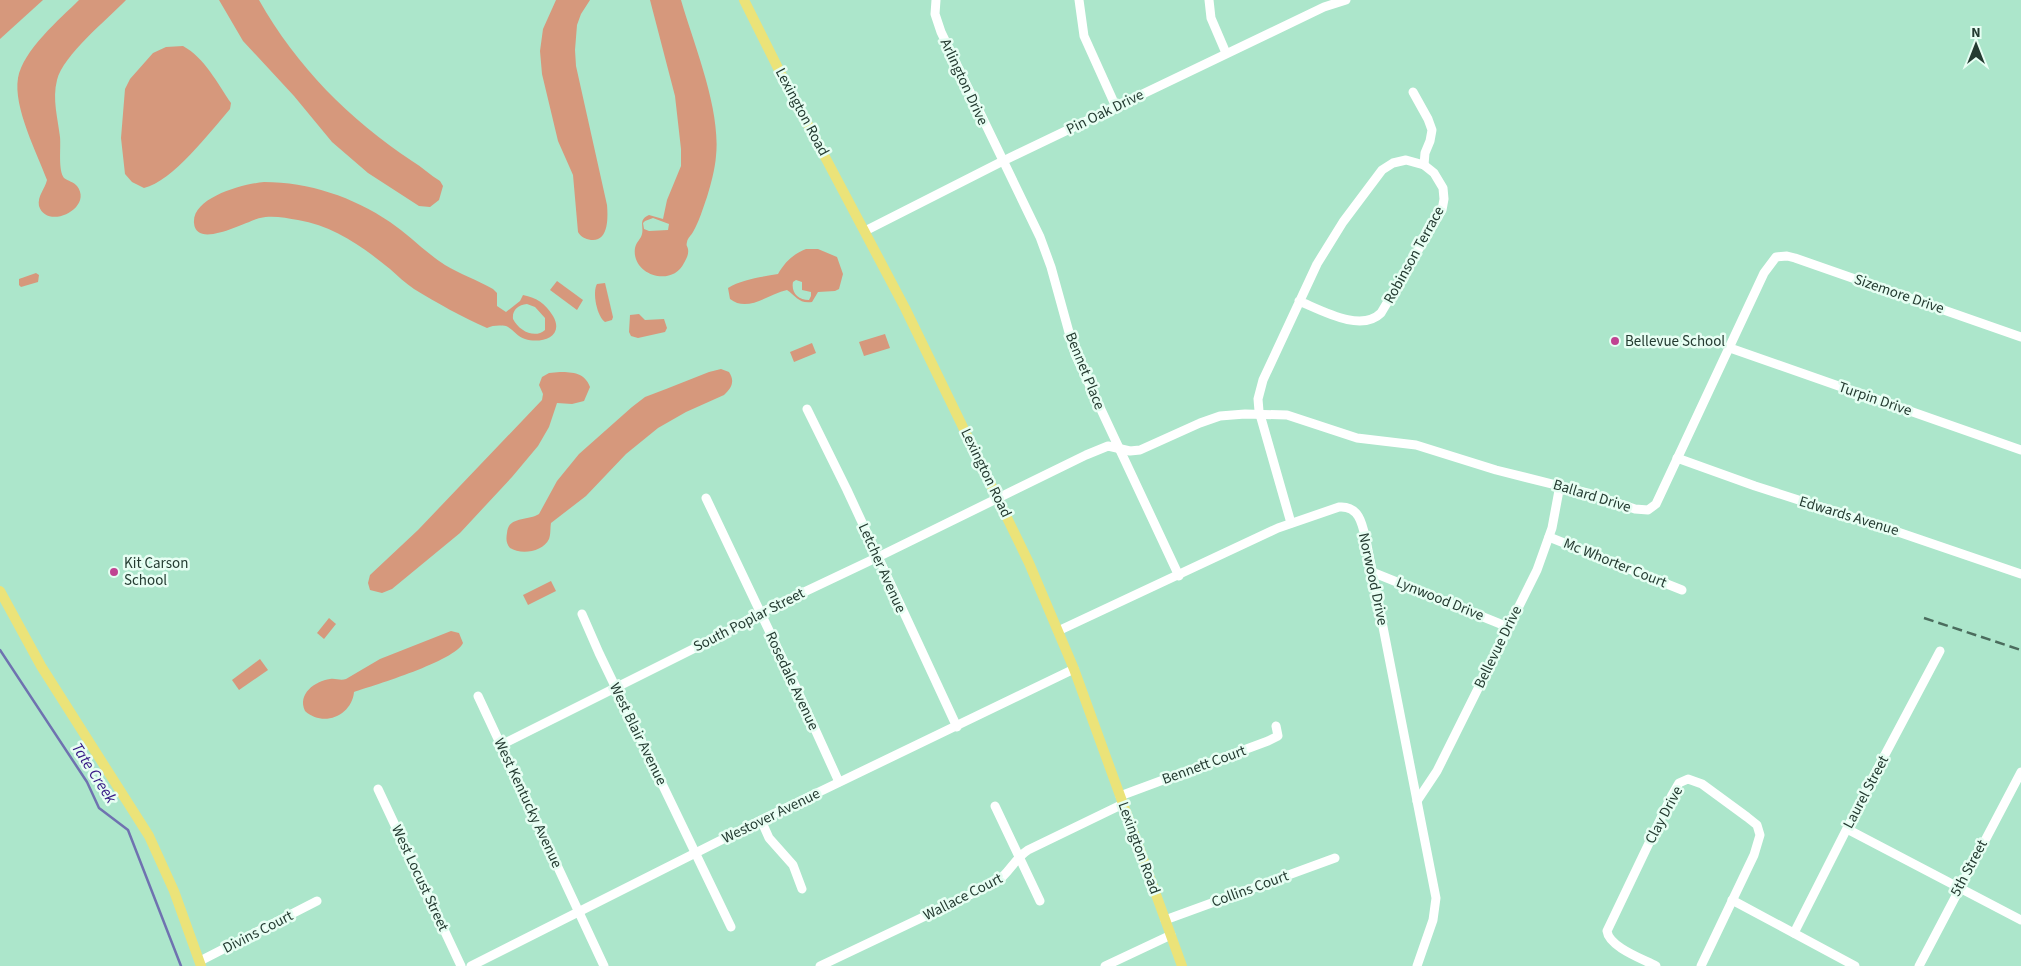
<svg xmlns="http://www.w3.org/2000/svg" width="2021" height="966" font-family="'Source Sans 3',sans-serif">
  <style>
    .green { fill: #d6987c; fill-rule: evenodd }
    .lines { fill: none; stroke-linecap: round; stroke-linejoin: round }
    .stream { stroke: #6f72b0; stroke-width: 2.5 }
    .minor { stroke: #fff; stroke-width: 9 }
    .major { stroke: #ebe379; stroke-width: 10 }
    .rail { stroke: #4b6c5d; stroke-width: 2.5; stroke-dasharray: 10 5; stroke-linecap: butt }
    .poi-dot { fill: #c04392; stroke: #e7fef3; stroke-width: 2 }
    .labels { text-anchor: middle; dominant-baseline: central; stroke-width: 5; stroke-linejoin: round; paint-order: stroke }
    .street-label { font-size: 15px; fill: #243b31; stroke: #e7fef3 }
    .poi-label { font-size: 15px; fill: #243b31; stroke: #e7fef3; text-anchor: start }
    .water-label { font-size: 16px; font-style: italic; fill: #331483; stroke: #e7fef3 }
  </style>
  <rect width="100%" height="100%" fill="#ace6cb"/>
  <g class="green">
    <polygon points="0,0 43,0 0,39"/>
    <path d="M79 0H126C108 19 63 55 57 80 52 99 58 119 60 137 61 149 58 170 64 178 68 181 74 182 77 186 94 208 47 231 39 206 37 196 45 189 47 180 37 153 13 107 18 78 23 50 60 19 79 0Z"/>
    <path d="M219 0H259C297 67 349 119 412 161 422 167 430 175 440 181L443 186 439 200 430 207 419 206 368 173 332 142 294 96 243 41Z"/>
    <path d="M556 0H590L581 14 577 25 575 50 576 66 607 205C608 217 609 242 591 240 585 239 581 237 578 232L573 175 558 141 542 74 540 51 543 29Z"/>
    <path d="M650 0H681C694 45 721 109 716 156 715 169 711 184 707 197 703 208 699 222 693 232 691 236 688 237 687 242 686 246 687 245 688 249 689 255 686 259 684 263 672 288 631 275 635 248 636 242 641 239 642 234 644 226 638 220 649 215L663 219 667 200 681 166V149L675 96ZM653 218 669 224 668 230 649 231 644 229 643 223 645 221Z"/>
    <path d="M183 46C205 58 217 83 231 103L230 109C211 131 172 182 144 188L132 182 125 174 121 138 125 89 130 79 153 53 166 47Z"/>
    <path d="M264 182C309 182 353 197 390 222 409 235 425 252 445 265 460 274 477 280 493 289L497 293V306L506 312 520 301 523 295C537 298 545 303 553 316 565 337 541 344 525 339 517 337 513 329 506 326 501 325 492 325 487 328 462 317 437 303 414 289 405 283 398 276 390 269 363 247 334 226 298 220 286 218 272 215 260 218 247 221 196 250 194 223 192 197 244 184 264 182ZM527 304 535 307 545 318V330C535 339 519 331 513 319 512 310 518 305 527 304Z"/>
    <path d="M806 249H818L837 257 843 274 839 289 835 291 818 292 812 302C799 304 796 296 787 290 768 294 748 313 730 299L728 288C742 279 762 277 778 274 785 262 793 254 806 249ZM796 280 802 282V290L811 292V296L809 300C798 300 791 293 793 282Z"/>
    <polygon points="36,273 39,275 38,282 21,287 19,285 19,279"/>
    <polygon points="557,281 583,300 577,310 550,290"/>
    <path d="M605 283 613 317 612 320 605 322C597 317 592 292 597 284Z"/>
    <polygon points="639,314 645,320 664,319 667,328 665,332 638,338 631,336 629,332 630,315"/>
    <polygon points="885,334 890,348 864,356 859,342"/>
    <polygon points="812,343 816,353 794,362 790,352"/>
    <path d="M721 369 729 372C735 381 732 388 724 395L686 412 658 428 626 454 586 496 551 523C550 528 551 534 549 539 543 552 521 555 510 548 506 543 506 539 507 533 508 516 528 521 539 514L557 481 579 454 632 407 645 397 666 389 709 372Z"/>
    <path d="M560 372C573 372 585 373 590 387L584 401 572 404 557 403 549 427 538 446 512 477 460 533 392 589 382 593 370 590 368 583 370 575 418 530 542 400 543 394 539 385 542 377 549 373Z"/>
    <polygon points="551,581 556,591 528,605 523,595"/>
    <polygon points="329,618 336,624 324,639 317,633"/>
    <path d="M451 631 459 633 463 643C455 661 375 685 354 692 352 715 324 728 305 711 297 694 315 681 330 679 336 678 340 681 346 679L380 659Z"/>
    <polygon points="260,659 268,670 239,690 232,680"/>
  </g>
  <g class="lines">
    <polyline class="stream" points="0,650 87,782 99,808 128,830 181,966"/>
    <g class="minor">
      <polyline points="936,0 935,14 941,32 1040,237 1051,267 1075,354 1179,576"/>
      <polyline points="1079,0 1084,36 1116,107"/>
      <polyline points="1209,0 1211,18 1226,53"/>
      <polyline points="1413,92 1428,119 1432,130 1430,141 1425,153 1424,165"/>
      <polyline points="865,231 1003,161 1324,7 1346,0"/>
      <polyline points="1730,348 2021,450"/>
      <polyline points="807,409 847,490 957,727"/>
      <polyline points="1677,458 1755,486 1895,531 2021,574"/>
      <polyline points="706,498 794,683 839,782"/>
      <path d="M1291 523 1259 411 1258 399 1263 380 1317 264 1343 222 1382 170 1393 163 1406 160 1424 165 1434 173 1443 188 1444 199 1442 210 1381 313C1361 333 1321 310 1299 301"/>
      <polyline points="1549,537 1682,590"/>
      <polyline points="1372,572 1508,627"/>
      <polyline points="582,614 599,653 731,927"/>
      <path d="M1058 631 1278 528 1339 507C1361 505 1363 528 1367 545L1436 898 1433 920 1417 966"/>
      <polyline points="478,696 604,966"/>
      <polyline points="501,745 725,633 760,613 878,557 1086,455 1108,446 1130,451 1140,450 1200,423 1220,416 1245,414 1287,415 1357,438 1416,445 1496,470 1588,493 1635,509 1648,510 1656,504 1764,273 1776,257 1787,256 1795,258 2021,337"/>
      <polyline points="378,789 461,966"/>
      <polyline points="1120,796 1268,741 1278,736 1276,726"/>
      <polyline points="1417,801 1437,771 1537,570 1552,528 1560,485"/>
      <polyline points="995,806 1040,901"/>
      <polyline points="761,820 769,838 793,865 802,889"/>
      <polyline points="1847,829 2021,920"/>
      <polyline points="1732,900 1855,966"/>
      <polyline points="1165,920 1335,858"/>
      <polyline points="1794,933 1871,781 1940,651"/>
      <polyline points="200,961 317,901"/>
      <polyline points="471,966 761,820 1074,669"/>
      <path d="M820 966 995 883C1009 874 1014 859 1028 850L1123 804"/>
      <polyline points="1105,966 1171,935"/>
      <path d="M1656 966C1643 959 1609 947 1607 931L1672 795 1679 783 1688 779 1702 784 1747 817 1757 825 1760 835 1754 855 1701 966"/>
      <polyline points="1919,966 2021,772"/>
    </g>
    <g class="major">
      <polyline points="744,0 779,70 905,308 1029,563 1074,669 1182,966"/>
      <polyline points="0,591 41,666 149,836 174,891 201,966"/>
    </g>
    <polyline class="rail" points="1924,618 2021,650"/>
  </g>
  <g class="poi-dot">
    <circle cx="1615" cy="341" r="5"/>
    <circle cx="114" cy="572" r="5"/>
  </g>
  <g class="labels">
    <g class="street-label">
      <text transform="translate(964 82) rotate(65)">Arlington Drive</text>
      <text transform="translate(802 112) rotate(62)">Lexington Road</text>
      <text transform="translate(1105 112) rotate(-26)">Pin Oak Drive</text>
      <text transform="translate(1414 255) rotate(-61)">Robinson Terrace</text>
      <text transform="translate(1899 294) rotate(19)">Sizemore Drive</text>
      <text transform="translate(1085 371) rotate(68)">Bennet Place</text>
      <text transform="translate(1875 399) rotate(19)">Turpin Drive</text>
      <text transform="translate(986 473) rotate(64)">Lexington Road</text>
      <text transform="translate(1592 496) rotate(17)">Ballard Drive</text>
      <text transform="translate(1849 516) rotate(17)">Edwards Avenue</text>
      <text transform="translate(1615 563) rotate(22)">Mc Whorter Court</text>
      <text transform="translate(882 568) rotate(66)">Letcher Avenue</text>
      <text transform="translate(1373 579) rotate(78)">Norwood Drive</text>
      <text transform="translate(1440 599) rotate(22)">Lynwood Drive</text>
      <text transform="translate(749 620) rotate(-27)">South Poplar Street</text>
      <text transform="translate(1498 647) rotate(-64)">Bellevue Drive</text>
      <text transform="translate(792 681) rotate(65)">Rosedale Avenue</text>
      <text transform="translate(638 734) rotate(64)">West Blair Avenue</text>
      <text transform="translate(1204 765) rotate(-20)">Bennett Court</text>
      <text transform="translate(1866 792) rotate(-62)">Laurel Street</text>
      <text transform="translate(528 803) rotate(65)">West Kentucky Avenue</text>
      <text transform="translate(1664 815) rotate(-62)">Clay Drive</text>
      <text transform="translate(771 816) rotate(-26)">Westover Avenue</text>
      <text transform="translate(1139 848) rotate(70)">Lexington Road</text>
      <text transform="translate(1969 868) rotate(-62)">5th Street</text>
      <text transform="translate(420 878) rotate(65)">West Locust Street</text>
      <text transform="translate(1250 889) rotate(-20)">Collins Court</text>
      <text transform="translate(963 897) rotate(-27)">Wallace Court</text>
      <text transform="translate(258 932) rotate(-27)">Divins Court</text>
    </g>
    <g class="poi-label">
      <text x="1625" y="341">Bellevue School</text>
      <text x="124" y="563">Kit Carson<tspan x="124" dy="17">School</tspan></text>
    </g>
    <g class="water-label">
      <text transform="translate(94 773) rotate(57)">Tate Creek</text>
    </g>
  </g>
  <g transform="translate(1976 45)" stroke="#e7fef3" stroke-width="4" paint-order="stroke">
  <path d="M0-4L9 19L0 12L-9 19Z" fill="#243b31"/>
  <text y="-8" font-size="14" font-weight="bold" text-anchor="middle" fill="#243b31">N</text>
  </g>
</svg>
